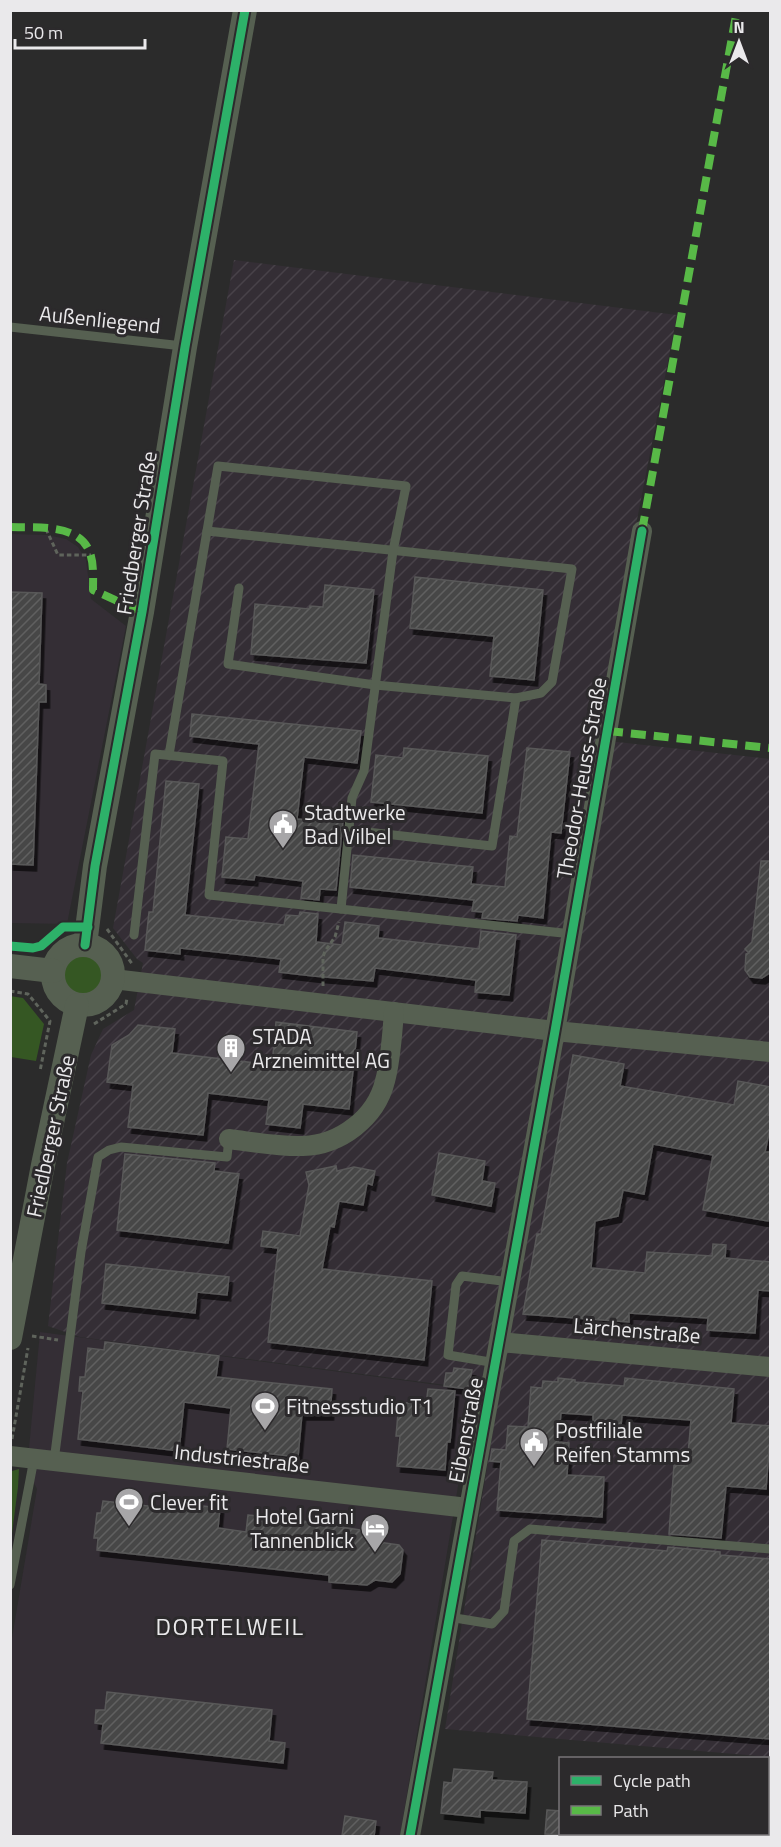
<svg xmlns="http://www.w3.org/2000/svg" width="781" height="1847" font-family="'Titillium Web',sans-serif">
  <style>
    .built { fill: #342e35 }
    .industrial { fill: url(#industrial-furrows) }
    .green { fill: #355723 }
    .building { fill: url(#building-hatch); stroke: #595959; stroke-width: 1.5; filter: url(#shadow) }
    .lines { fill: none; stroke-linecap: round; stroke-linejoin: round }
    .path { stroke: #5f645c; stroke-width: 3; stroke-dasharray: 4.5 3; stroke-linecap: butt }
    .service { stroke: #566051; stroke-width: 9 }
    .minor { stroke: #566051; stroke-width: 20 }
    .tertiary { stroke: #566051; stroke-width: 24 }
    .quiet { stroke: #58b947; stroke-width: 8; stroke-dasharray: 15 8; stroke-linecap: butt }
    .cycleway-casing { stroke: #2c2a2c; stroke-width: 13 }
    .cycleway { stroke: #2db169; stroke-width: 9 }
    .labels { text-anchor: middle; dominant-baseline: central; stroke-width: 6; stroke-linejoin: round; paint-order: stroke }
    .street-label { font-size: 21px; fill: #eae9eb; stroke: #2c2a2c }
    .poi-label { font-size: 21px; fill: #eae9eb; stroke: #2c2a2c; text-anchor: start }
    .quarter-label { font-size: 24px; letter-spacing: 1.5px; fill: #eae9eb; stroke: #2c2a2c }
  </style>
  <defs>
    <pattern id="industrial-furrows" width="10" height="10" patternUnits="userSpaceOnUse" patternTransform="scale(1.5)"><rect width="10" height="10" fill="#342e35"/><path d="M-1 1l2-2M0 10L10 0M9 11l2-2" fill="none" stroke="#484249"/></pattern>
    <pattern id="building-hatch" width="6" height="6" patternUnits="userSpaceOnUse" patternTransform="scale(1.5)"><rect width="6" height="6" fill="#464646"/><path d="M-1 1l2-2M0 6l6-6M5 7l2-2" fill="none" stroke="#616161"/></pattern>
    <filter id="shadow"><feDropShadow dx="3.5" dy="6" stdDeviation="0" flood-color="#0009"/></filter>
  </defs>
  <rect width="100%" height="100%" fill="#2b2b2b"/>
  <g class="built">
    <polygon points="11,534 47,535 66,539 78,547 86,560 91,599 126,626 67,924 11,923"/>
    <polygon points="40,1332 468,1389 469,1420 400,1836 11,1836 11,1644 37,1489 27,1469"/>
  </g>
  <polygon class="industrial" points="234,260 677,315 627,571 599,740 770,759 770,1757 445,1729 499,1392 80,1337 48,1326 67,1163 91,1055 103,1029 134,1010 143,963 137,959 113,928"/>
  <g class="green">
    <circle cx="83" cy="975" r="19"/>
    <polygon points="10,996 23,998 44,1024 36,1061 11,1057"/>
    <polygon points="19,1469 18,1487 11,1541 11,1479 12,1471"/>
  </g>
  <g class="building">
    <polygon points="415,577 543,590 534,680 490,676 494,636 410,628"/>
    <polygon points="325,585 374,590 366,663 251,654 255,604 309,609 310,606 323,607"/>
    <polygon points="10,592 42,593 39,684 46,685 46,702 39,702 33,865 10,864"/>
    <polygon points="192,714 361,731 357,763 304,757 297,819 325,822 327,809 344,811 336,890 320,889 319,900 301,898 303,881 255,875 254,880 222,877 226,837 248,839 259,744 190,736"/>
    <polygon points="404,748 488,756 482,813 371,802 376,755 403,758"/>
    <polygon points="527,748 570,752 561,833 551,832 543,918 518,915 517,921 482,918 483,912 472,911 474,900 350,887 353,855 473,867 471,884 505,887 510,836 517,837"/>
    <polygon points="166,781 199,784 185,915 284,925 286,915 299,916 300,912 318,914 316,942 342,945 345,922 379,926 378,938 479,949 481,931 516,935 509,995 475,992 476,980 375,968 373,981 313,976 279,972 281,959 180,948 180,954 145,950 149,912 153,912"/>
    <polygon points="761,861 771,861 771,972 762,978 750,977 745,970 746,954 749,953 745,949 752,942"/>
    <polygon points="276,1022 357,1032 349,1109 303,1104 300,1128 266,1124 269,1100 208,1093 203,1135 128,1127 133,1085 107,1082 112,1045 129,1035 138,1025 175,1029 172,1053 272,1065"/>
    <polygon points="573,1055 624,1064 620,1086 734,1105 738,1081 771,1087 768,1115 771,1115 771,1124 765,1152 771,1152 771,1204 768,1221 703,1210 713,1155 653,1144 644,1194 623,1190 618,1216 595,1221 591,1268 645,1273 647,1252 712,1256 713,1244 726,1245 725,1258 771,1262 771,1291 758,1290 755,1333 707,1330 708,1318 629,1313 629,1322 523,1314 537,1234 541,1234"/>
    <polygon points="439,1153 485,1161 482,1181 495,1183 491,1206 432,1195"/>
    <polygon points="125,1154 215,1163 214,1171 239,1174 228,1243 117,1230"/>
    <polygon points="336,1166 337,1171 354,1167 375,1171 372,1185 367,1183 363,1205 339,1201 334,1227 330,1226 322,1269 432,1281 424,1360 268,1342 278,1248 261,1246 263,1231 300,1236 309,1185 306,1172"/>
    <polygon points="106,1264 229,1277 227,1295 197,1292 195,1313 102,1303"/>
    <polygon points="105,1342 219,1356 216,1377 332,1389 330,1414 302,1414 298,1457 227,1449 231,1408 184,1402 179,1451 78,1439 83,1391 79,1391 80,1377 85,1377 88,1348 104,1350"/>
    <polygon points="454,1368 472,1370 468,1389 444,1386 446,1373 453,1373"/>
    <polygon points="558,1378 575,1380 575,1382 624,1386 625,1378 734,1389 731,1423 771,1426 766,1489 726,1486 721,1538 669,1534 674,1465 687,1466 691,1420 622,1415 621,1426 593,1424 593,1415 561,1413 558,1442 569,1443 567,1475 604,1477 602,1517 497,1510 501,1462 490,1461 492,1449 506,1450 508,1426 528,1427 531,1387 542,1388 543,1381 558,1382"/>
    <polygon points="428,1389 455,1391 450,1442 447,1442 445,1470 397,1466 400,1436 396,1436 399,1402 426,1405"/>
    <polygon points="103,1501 175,1509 176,1503 220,1508 218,1528 246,1532 248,1515 282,1518 289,1513 296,1520 360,1530 365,1535 370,1535 370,1537 379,1538 378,1542 399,1545 403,1550 400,1574 392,1582 375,1580 367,1585 329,1582 329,1575 97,1550 98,1538 94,1538 97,1513 101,1513"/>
    <polygon points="542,1540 667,1551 668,1547 720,1552 720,1555 771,1559 771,1739 527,1719"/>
    <polygon points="107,1692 272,1710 269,1741 285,1743 283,1763 101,1743 103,1724 95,1723 96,1710 105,1710"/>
    <polygon points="454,1769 493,1772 492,1780 527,1782 525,1813 480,1810 480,1817 441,1813 444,1782 452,1783"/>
    <polygon points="547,1810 561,1811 561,1835 545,1834"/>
    <polygon points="345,1816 376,1821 374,1836 342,1836"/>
  </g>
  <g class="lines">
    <g class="path">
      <polyline points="46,529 58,555 91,555"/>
      <polyline points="107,929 133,965"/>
      <polyline points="323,986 323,957 325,951 335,937 339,922"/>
      <polyline points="10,991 28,994 50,1021 40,1071"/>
      <polyline points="94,1024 126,1004 127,998"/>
      <polyline points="32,1336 58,1340"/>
      <polyline points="12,1439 28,1348"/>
    </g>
    <g class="service">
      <polyline points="10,327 183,346"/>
      <polyline points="207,531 572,569 552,682 541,693 516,698 492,846 349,830"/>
      <polyline points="239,588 228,664 375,685 516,698"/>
      <polyline points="169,755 218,466 406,486 393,551 364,771 352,798 341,909"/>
      <polyline points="134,935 155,754 223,761 209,895 572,934"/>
      <polyline points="496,1363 448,1355 456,1285 462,1276 510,1282"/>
      <polyline points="54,1461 81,1252 98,1157 109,1150 121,1147 227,1157 229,1139"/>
      <polyline points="10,1585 34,1459"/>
      <polyline points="449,1617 492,1624 504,1611 514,1541 530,1529 770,1549"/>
    </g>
    <g class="minor">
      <polyline points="113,979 555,1031 770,1052"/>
      <path d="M229 1139C253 1142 279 1147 303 1146 340 1145 376 1118 385 1081 391 1059 392 1035 394 1012"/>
      <polyline points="500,1342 770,1367"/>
      <polyline points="10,1456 468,1508"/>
      <polyline points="410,1836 555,1031 642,531"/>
    </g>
    <g class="tertiary">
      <polyline points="85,945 95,866 142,612 185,347 245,10"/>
      <circle cx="83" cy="975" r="30"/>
      <polyline points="10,966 53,971"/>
      <polyline points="10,1338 43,1165 77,1005"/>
    </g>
    <g class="quiet">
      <path d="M10 527C36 528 80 523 90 553 94 564 93 579 93 590L142 612"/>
      <polyline points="642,531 737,10"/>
      <polyline points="608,731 770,748"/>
    </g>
    <g class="cycleway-casing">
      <g id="cycleway">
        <polyline points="85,945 95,866 142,612 185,347 245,10"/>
        <polyline points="10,946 33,948 41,946 63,927 88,927"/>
        <polyline points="410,1836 555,1031 642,531"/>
      </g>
    </g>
    <use href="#cycleway" class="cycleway"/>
  </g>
  <defs>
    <g id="civic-pin" transform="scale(1.5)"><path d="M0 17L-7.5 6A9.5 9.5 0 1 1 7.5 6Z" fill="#a7a6a8" stroke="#2c2a2c"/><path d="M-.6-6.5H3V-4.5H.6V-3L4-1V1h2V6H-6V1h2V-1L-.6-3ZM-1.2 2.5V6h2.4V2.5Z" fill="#fff"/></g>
    <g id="building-pin" transform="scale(1.5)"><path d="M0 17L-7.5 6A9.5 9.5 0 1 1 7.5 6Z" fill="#a7a6a8" stroke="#2c2a2c"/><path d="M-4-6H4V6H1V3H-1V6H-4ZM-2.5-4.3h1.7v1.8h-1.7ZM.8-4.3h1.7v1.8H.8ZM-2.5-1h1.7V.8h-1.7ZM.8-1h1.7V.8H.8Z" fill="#fff"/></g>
    <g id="stadium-pin" transform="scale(1.5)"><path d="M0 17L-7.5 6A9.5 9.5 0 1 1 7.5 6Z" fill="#a7a6a8" stroke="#2c2a2c"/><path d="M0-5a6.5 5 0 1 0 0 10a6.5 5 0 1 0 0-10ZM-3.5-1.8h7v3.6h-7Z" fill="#fff"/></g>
    <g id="hotel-pin" transform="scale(1.5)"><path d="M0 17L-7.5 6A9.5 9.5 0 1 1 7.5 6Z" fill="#a7a6a8" stroke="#2c2a2c"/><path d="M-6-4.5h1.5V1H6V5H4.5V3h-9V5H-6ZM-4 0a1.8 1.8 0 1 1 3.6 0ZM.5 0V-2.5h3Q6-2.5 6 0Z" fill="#fff"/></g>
  </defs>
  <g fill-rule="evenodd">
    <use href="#civic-pin" x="283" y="824"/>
    <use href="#building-pin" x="231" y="1048"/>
    <use href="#stadium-pin" x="265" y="1406"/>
    <use href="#civic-pin" x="534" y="1442"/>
    <use href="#stadium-pin" x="129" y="1502"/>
    <use href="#hotel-pin" x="375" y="1528"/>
  </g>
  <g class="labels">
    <g class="street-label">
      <text transform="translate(100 319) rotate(6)">Außenliegend</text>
      <text transform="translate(136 533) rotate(-81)">Friedberger Straße</text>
      <text transform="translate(581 778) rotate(-80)">Theodor-Heuss-Straße</text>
      <text transform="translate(50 1136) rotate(-78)">Friedberger Straße</text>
      <text transform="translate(637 1330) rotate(5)">Lärchenstraße</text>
      <text transform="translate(465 1430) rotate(-79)">Eibenstraße</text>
      <text transform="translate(242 1458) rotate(6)">Industriestraße</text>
    </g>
    <g class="poi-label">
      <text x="304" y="812">Stadtwerke<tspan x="304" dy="24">Bad Vilbel</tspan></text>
      <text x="252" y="1036">STADA<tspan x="252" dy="24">Arzneimittel AG</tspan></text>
      <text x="286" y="1406">Fitnessstudio T1</text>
      <text x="555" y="1430">Postfiliale<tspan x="555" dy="24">Reifen Stamms</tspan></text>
      <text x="150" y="1502">Clever fit</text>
      <text x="354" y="1516" text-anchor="end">Hotel Garni<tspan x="354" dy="24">Tannenblick</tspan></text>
    </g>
    <g class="quarter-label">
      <text x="230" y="1626">DORTELWEIL</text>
    </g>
  </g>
  <rect width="781" height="1847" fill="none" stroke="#eae9eb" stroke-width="24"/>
  <rect x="559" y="1757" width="210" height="78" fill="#2c2a2c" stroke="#787678" stroke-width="1.5"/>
  <rect x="571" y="1776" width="30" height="9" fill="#2db169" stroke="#787678" stroke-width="1.5"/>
  <text x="613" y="1787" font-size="18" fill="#eae9eb">Cycle path</text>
  <rect x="571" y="1806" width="30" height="9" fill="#58b947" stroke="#787678" stroke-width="1.5"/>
  <text x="613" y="1817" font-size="18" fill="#eae9eb">Path</text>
  <g transform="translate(739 42)" stroke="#2c2a2c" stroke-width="4.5" paint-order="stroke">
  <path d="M0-4.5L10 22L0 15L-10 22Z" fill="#eae9eb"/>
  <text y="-9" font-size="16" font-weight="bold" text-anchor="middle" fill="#eae9eb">N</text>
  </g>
  <path d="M15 39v9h130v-9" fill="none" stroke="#eae9eb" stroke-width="3"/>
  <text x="24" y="39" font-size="18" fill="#eae9eb" stroke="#2c2a2c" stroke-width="4.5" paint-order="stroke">50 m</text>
</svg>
